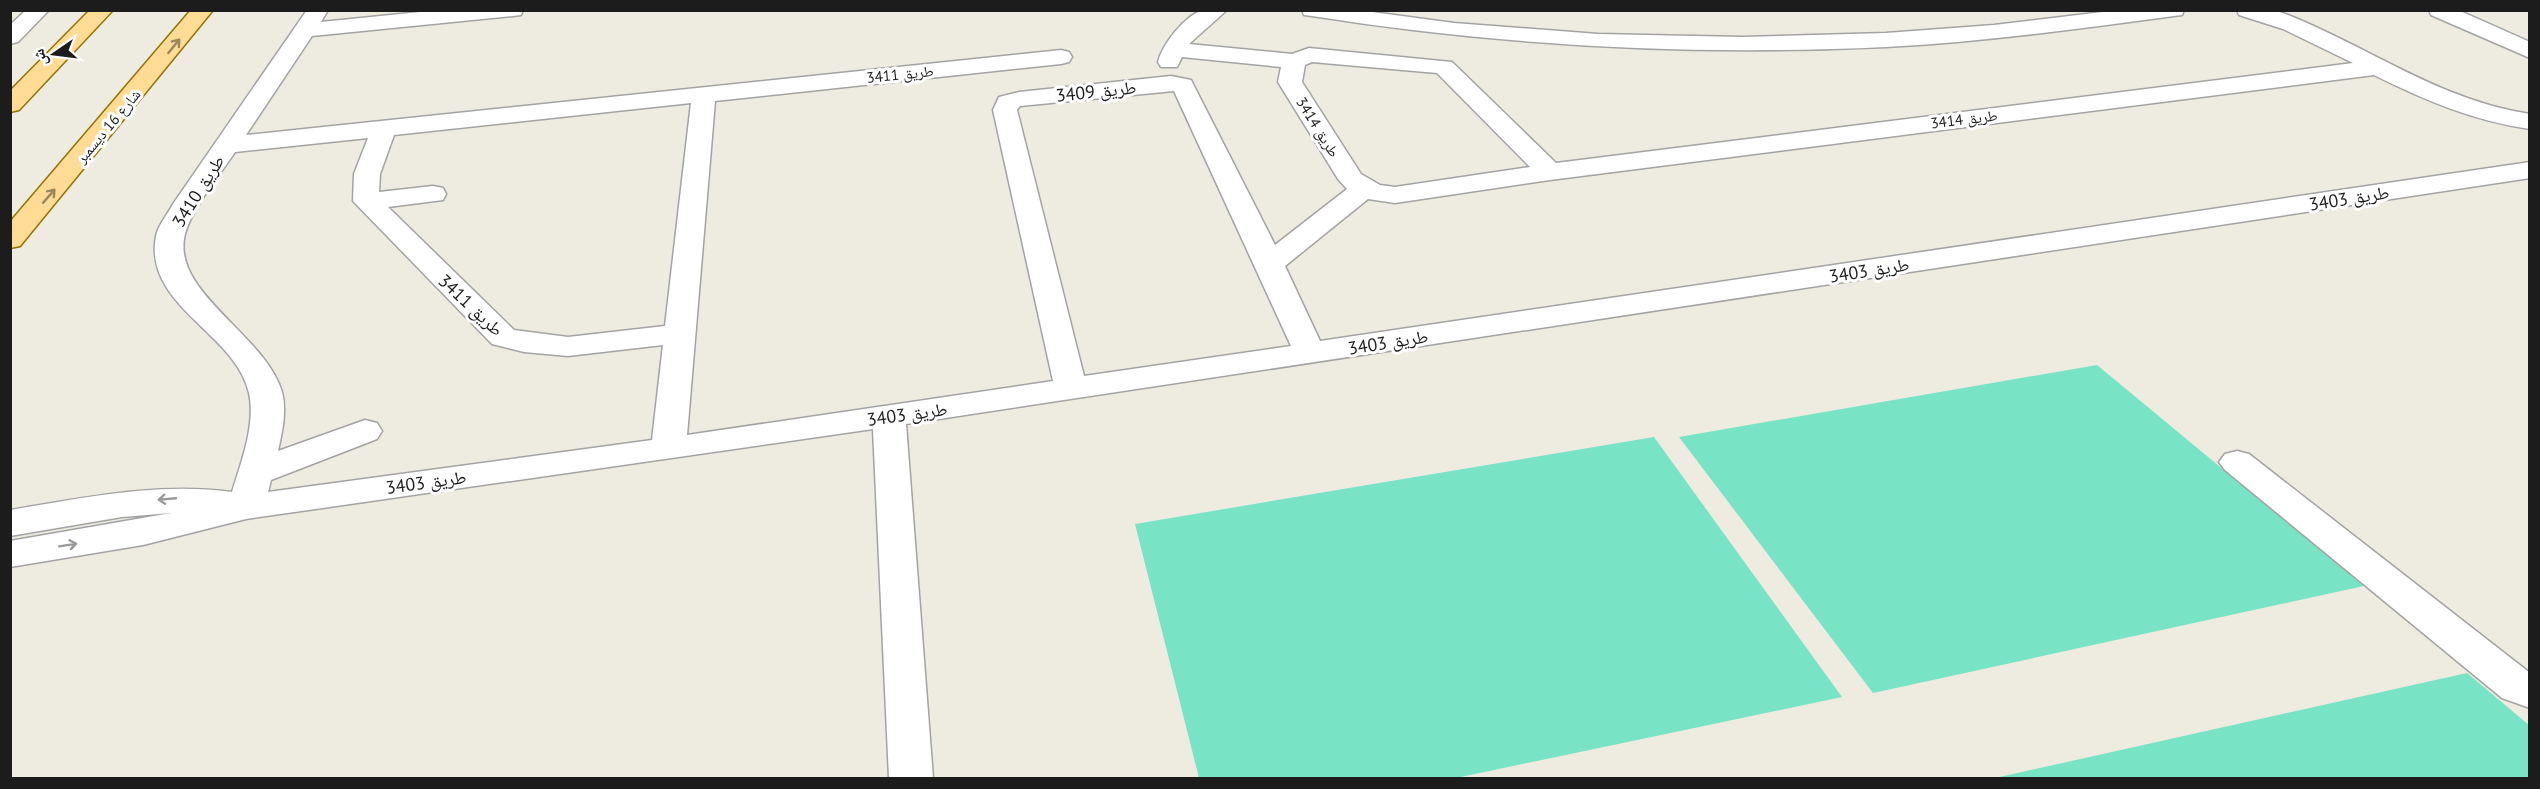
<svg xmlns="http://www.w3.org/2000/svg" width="2540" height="789" font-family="'PT Sans','Noto Naskh Arabic',sans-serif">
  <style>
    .pitch { fill: #79e3c5 }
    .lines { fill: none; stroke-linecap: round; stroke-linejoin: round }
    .minor-casing { stroke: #a3a3a3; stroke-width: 3 }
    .major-casing { stroke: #947300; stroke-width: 3 }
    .minor { fill: #fff; fill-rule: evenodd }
    .major { fill: #ffdc95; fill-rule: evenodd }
    .oneway { stroke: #99865f }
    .oneway2 { stroke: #999 }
    .labels { text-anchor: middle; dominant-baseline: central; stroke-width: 6; stroke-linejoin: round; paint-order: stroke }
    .far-street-label { font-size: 15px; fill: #1c1c1c; stroke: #fff }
    .street-label { font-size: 18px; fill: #1c1c1c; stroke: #fff }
  </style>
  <rect width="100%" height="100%" fill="#eeebe1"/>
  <g class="pitch">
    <polygon points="2097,365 2364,586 1873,693 1679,437"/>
    <polygon points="1654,437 1842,697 1456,778 1199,778 1135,524"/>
    <polygon points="2467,673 2529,725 2529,778 1995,778"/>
  </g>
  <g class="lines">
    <g class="minor-casing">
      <g id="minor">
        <polygon points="26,10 49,10 18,42 10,44 10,25"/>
        <path d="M307 10H328L321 22 440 10H523L521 15 513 16 312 36 246 135 1061 50 1069 52 1072 57 1069 62 1061 64 715 101 687 435 1053 381 993 110 999 97 1019 92 1171 76 1191 80 1275 245 1347 189 1338 179 1278 82 1281 67 1182 57 1177 67H1161L1158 62C1162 45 1184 16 1203 10 1210 9 1220 10 1227 10L1189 44 1292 54 1309 48 1452 62 1556 163 2353 63 2283 29 2239 15 2237 10H2274L2288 15C2369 47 2441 101 2530 114V129C2474 121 2424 100 2374 75L1550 180 1395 203 1368 199 1285 266 1320 341 2530 162V178L906 424 933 778H889L873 429 246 519 143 545 10 567V541L171 513 122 517 10 536V510C84 498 157 482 232 492 241 463 256 424 249 393 236 333 143 306 156 236 158 225 168 214 173 204ZM1312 62 1437 73 1530 167 1395 187 1380 185 1361 174 1302 82 1305 65ZM1174 91 1291 346 1084 376 1017 110 1020 106ZM691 103 665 326 568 337 514 330 388 207 443 200 446 194 443 188 433 186 379 192 380 174 394 135ZM368 138 354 174 353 201 492 344 524 352 568 356 663 345 652 440 268 492 271 480 377 439 382 431 377 423 365 420 278 451C282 433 287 411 282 392 265 334 170 292 185 234 192 208 220 175 235 152Z"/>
        <path d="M1302 10H1357L1454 23 1598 34 1743 37 1886 33 1994 25 2119 10H2184L2182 15 2174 16C2078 29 1982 42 1886 47 1693 56 1502 46 1312 16L1304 15Z"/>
        <polygon points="2429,10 2458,10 2530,42 2530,58 2431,15"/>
        <polygon points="2237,451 2249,454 2530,673 2530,708 2502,698 2225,470 2219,462 2225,454"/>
      </g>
    </g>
    <g class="major-casing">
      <g id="major">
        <polygon points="90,10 113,10 19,110 10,112 10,91"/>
        <polygon points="191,10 213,10 20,246 10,248 10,222"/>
      </g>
    </g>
    <use href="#minor" class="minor"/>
    <use href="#major" class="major"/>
  </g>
  <defs><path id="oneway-shaft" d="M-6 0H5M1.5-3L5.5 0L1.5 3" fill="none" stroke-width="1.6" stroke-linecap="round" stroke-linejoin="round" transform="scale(1.5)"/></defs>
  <g class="oneway">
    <use href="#oneway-shaft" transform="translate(174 46) rotate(-51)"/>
    <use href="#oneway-shaft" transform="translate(49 196) rotate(-49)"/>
  </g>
  <g class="oneway2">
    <use href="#oneway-shaft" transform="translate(167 499) rotate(175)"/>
    <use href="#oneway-shaft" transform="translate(68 545) rotate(-9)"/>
  </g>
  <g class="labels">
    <g class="far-street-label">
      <text transform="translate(900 74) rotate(-6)">طريق 3411</text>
      <text transform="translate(1964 119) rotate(-7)">طريق 3414</text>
      <text transform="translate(108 126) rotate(-50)">شارع 16 ديسمبر</text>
      <text transform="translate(1318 127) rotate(58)">طريق 3414</text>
    </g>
    <g class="street-label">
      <text transform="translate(1096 91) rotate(-6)">طريق 3409</text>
      <text transform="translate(198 191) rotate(-58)">طريق 3410</text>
      <text transform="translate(2349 198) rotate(-9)">طريق 3403</text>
      <text transform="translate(1869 270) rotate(-9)">طريق 3403</text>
      <text transform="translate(471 305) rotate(43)">طريق 3411</text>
      <text transform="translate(1388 342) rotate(-9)">طريق 3403</text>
      <text transform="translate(907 414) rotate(-8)">طريق 3403</text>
      <text transform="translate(426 482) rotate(-8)">طريق 3403</text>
    </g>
  </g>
  <rect width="2540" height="789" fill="none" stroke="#1c1c1c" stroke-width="24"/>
  <g transform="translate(54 54) rotate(256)" stroke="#ffffff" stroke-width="4.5" paint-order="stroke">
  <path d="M0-4.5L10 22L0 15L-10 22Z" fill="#1c1c1c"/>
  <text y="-9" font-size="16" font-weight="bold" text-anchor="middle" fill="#1c1c1c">ش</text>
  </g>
</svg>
